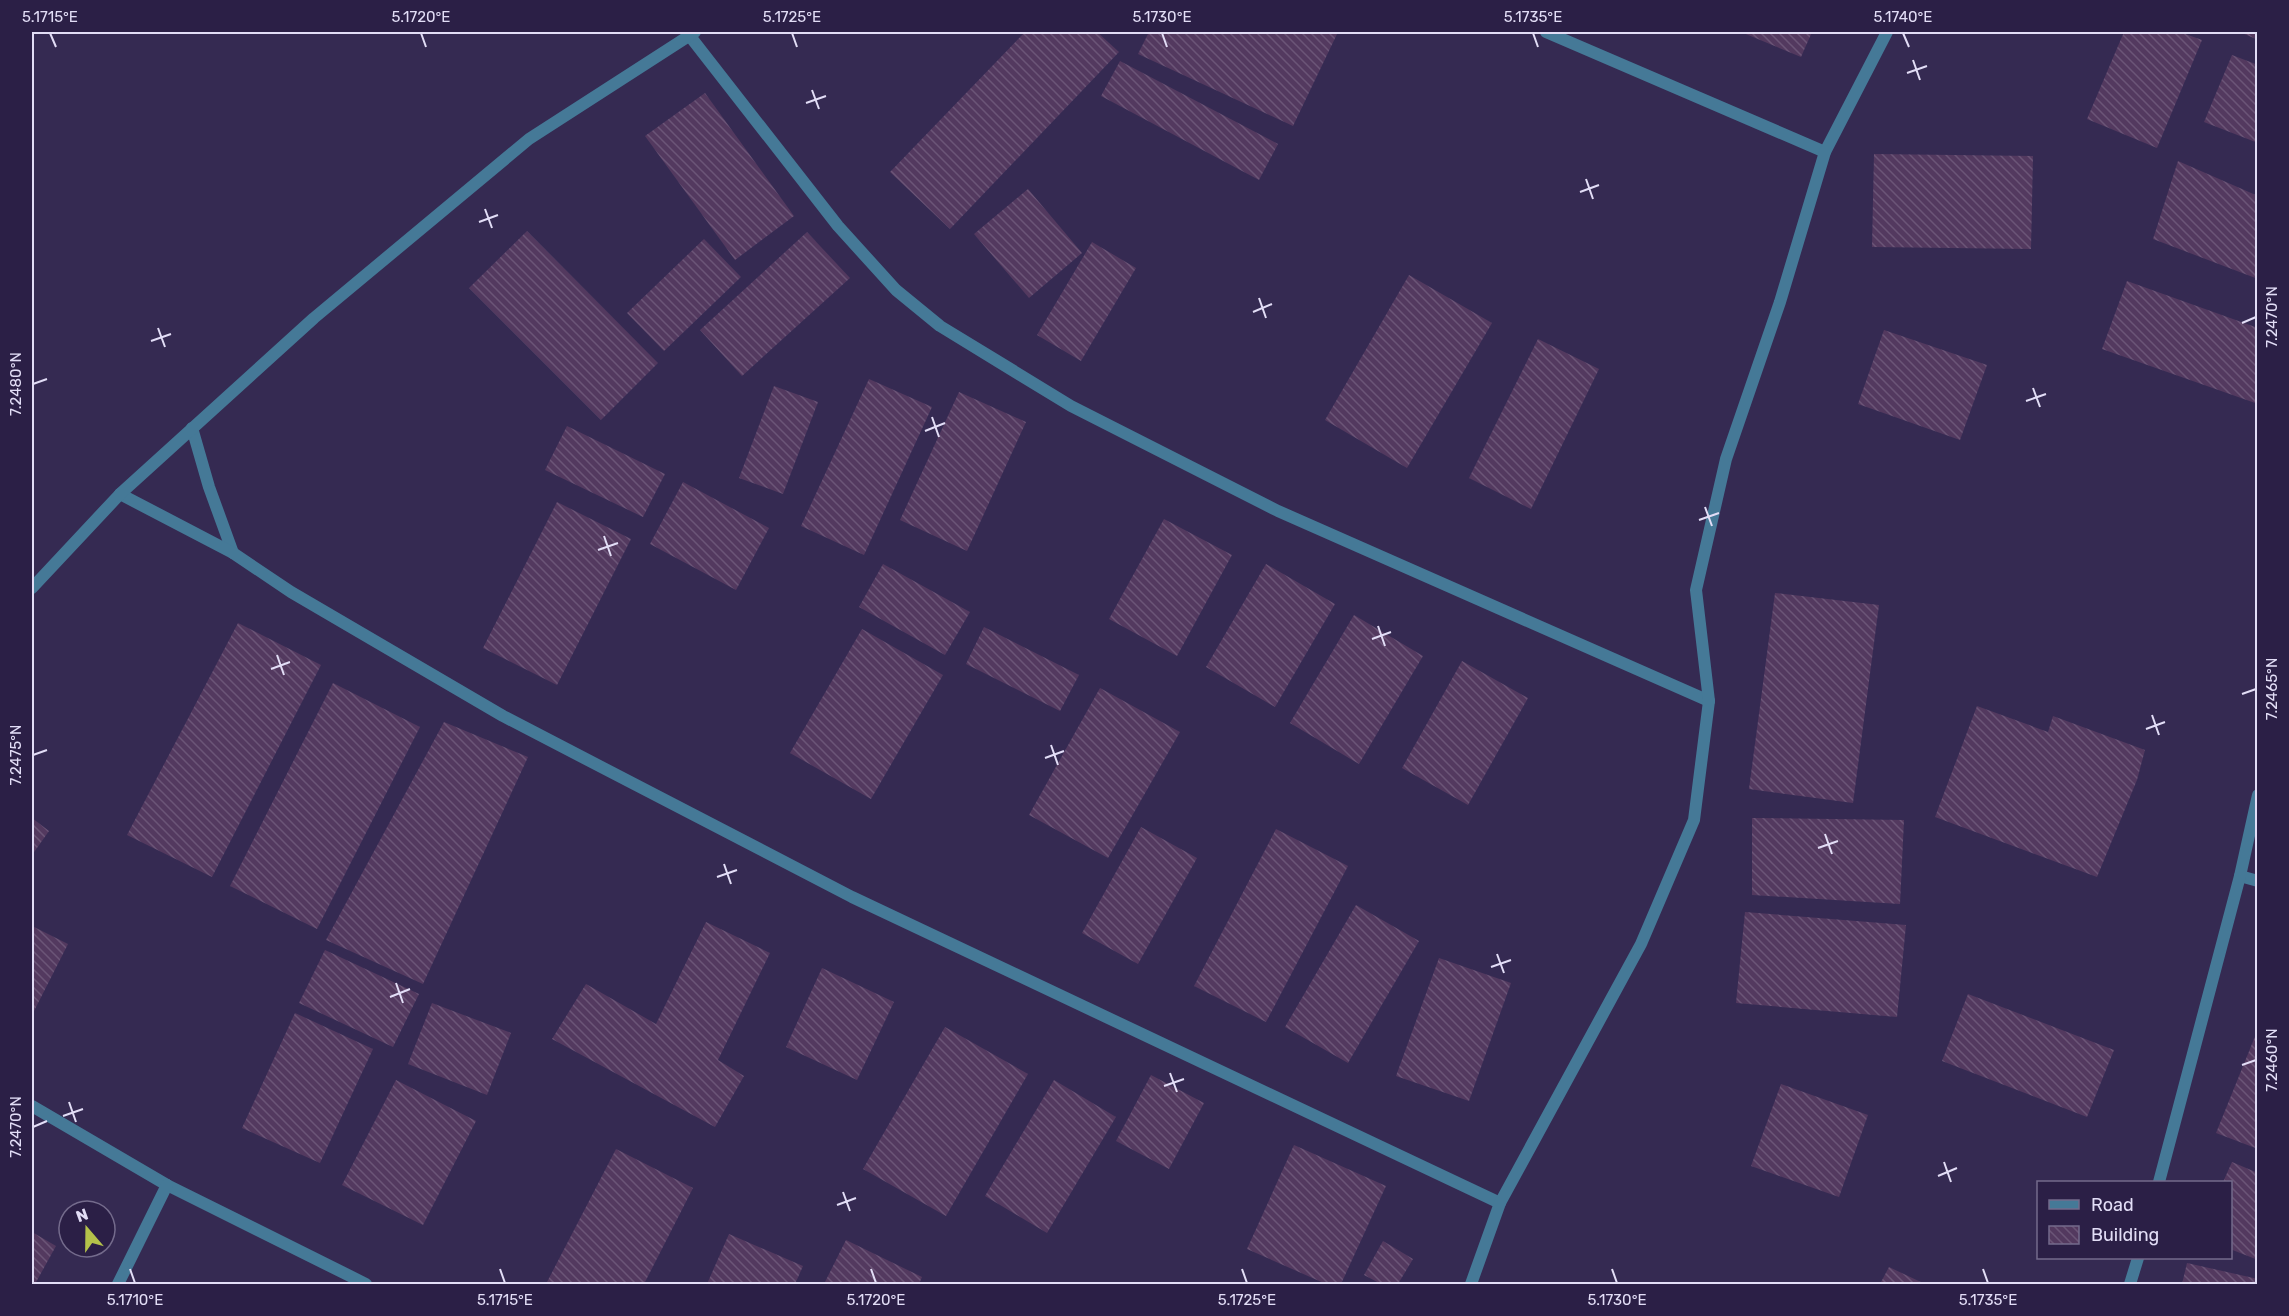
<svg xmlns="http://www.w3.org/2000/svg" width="2289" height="1316" font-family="Rubik,sans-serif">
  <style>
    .building { fill: url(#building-back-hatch) }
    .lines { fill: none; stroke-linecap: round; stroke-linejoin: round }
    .minor { stroke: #457997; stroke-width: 12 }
    .ticks { fill: none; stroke: #e2ddf6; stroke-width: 2 }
    .neatline { fill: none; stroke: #e2ddf6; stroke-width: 2 }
    .ticks-label { font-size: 15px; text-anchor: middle; fill: #e2ddf6 }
  </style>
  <defs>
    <pattern id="building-back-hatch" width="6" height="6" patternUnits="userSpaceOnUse" patternTransform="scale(1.5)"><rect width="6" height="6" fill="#53395f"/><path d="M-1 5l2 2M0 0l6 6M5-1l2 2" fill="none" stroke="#6b5577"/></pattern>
  </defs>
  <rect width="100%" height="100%" fill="#352a52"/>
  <g class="building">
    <polygon points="1025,32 1097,32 1119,52 950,229 890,172"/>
    <polygon points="1149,32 1338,32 1293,126 1138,54"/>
    <polygon points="1741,32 1812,32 1801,57"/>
    <polygon points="2124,32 2180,32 2202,40 2157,148 2087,119"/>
    <polygon points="2240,32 2258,32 2258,40"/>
    <polygon points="2232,55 2258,65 2258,143 2204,122"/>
    <polygon points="1120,61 1278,144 1259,180 1101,96"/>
    <polygon points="705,93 794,216 735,260 645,136"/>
    <polygon points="1874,154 2033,156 2031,249 1872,247"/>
    <polygon points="2178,161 2258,196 2258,279 2153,239"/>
    <polygon points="1028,189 1082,253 1029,298 974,234"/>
    <polygon points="527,231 658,363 601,420 469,288"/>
    <polygon points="807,232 850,278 742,376 700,330"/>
    <polygon points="704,239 741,277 664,351 627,313"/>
    <polygon points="1092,242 1136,268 1081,361 1037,335"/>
    <polygon points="1409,275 1492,323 1407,468 1325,420"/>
    <polygon points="2127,281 2258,328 2258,404 2102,349"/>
    <polygon points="1884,330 1987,365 1960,440 1858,404"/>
    <polygon points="1538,339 1599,369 1531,509 1469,478"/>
    <polygon points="869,379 932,407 864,555 801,526"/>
    <polygon points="774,386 818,402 783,494 739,478"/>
    <polygon points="959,392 1026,422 967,551 900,520"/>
    <polygon points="567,426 665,474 643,517 545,470"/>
    <polygon points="683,482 769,528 736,590 650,544"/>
    <polygon points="557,502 631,539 557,685 483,648"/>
    <polygon points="1164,519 1232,555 1177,656 1109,619"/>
    <polygon points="883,564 970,612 945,655 859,607"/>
    <polygon points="1266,564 1335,604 1275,707 1206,667"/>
    <polygon points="1775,593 1879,605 1853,803 1749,789"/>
    <polygon points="1354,615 1423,656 1359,764 1290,723"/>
    <polygon points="238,623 321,665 212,877 127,835"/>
    <polygon points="984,627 1079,675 1060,711 966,664"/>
    <polygon points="862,629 943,675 871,799 790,753"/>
    <polygon points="1462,661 1528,698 1468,805 1402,768"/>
    <polygon points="333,683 420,727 317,929 230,886"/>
    <polygon points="1100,688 1180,732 1108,858 1029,815"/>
    <polygon points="1977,706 2048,732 2053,716 2145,750 2137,780 2097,877 1935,817"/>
    <polygon points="444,722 528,757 423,984 326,940"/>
    <polygon points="32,818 49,831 32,855"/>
    <polygon points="1752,818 1904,820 1900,904 1752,895"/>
    <polygon points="1141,827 1197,858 1138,964 1082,933"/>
    <polygon points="1276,829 1348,866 1266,1022 1194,986"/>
    <polygon points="1356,905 1419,941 1348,1063 1285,1027"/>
    <polygon points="1745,912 1906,925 1897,1017 1736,1003"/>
    <polygon points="706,922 770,953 718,1060 744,1076 715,1127 552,1039 586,984 656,1024"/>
    <polygon points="32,926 68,944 32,1015"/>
    <polygon points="325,950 419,994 393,1047 299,1003"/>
    <polygon points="1439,958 1511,983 1469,1101 1396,1076"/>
    <polygon points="822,968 894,1002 857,1080 786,1047"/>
    <polygon points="1968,994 2114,1050 2087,1117 1942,1061"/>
    <polygon points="432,1003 511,1033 487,1095 408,1064"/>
    <polygon points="295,1013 373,1049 320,1163 242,1128"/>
    <polygon points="945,1027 1028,1074 946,1216 863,1169"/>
    <polygon points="2256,1034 2258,1034 2258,1149 2216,1133"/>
    <polygon points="1151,1075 1204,1103 1169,1169 1116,1141"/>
    <polygon points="396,1080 476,1121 423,1225 342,1185"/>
    <polygon points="1054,1080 1116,1117 1047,1233 985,1196"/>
    <polygon points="1781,1084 1868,1115 1839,1197 1751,1166"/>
    <polygon points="1294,1145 1386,1186 1341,1284 1326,1284 1247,1249"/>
    <polygon points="616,1149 693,1188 644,1284 546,1284"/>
    <polygon points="2232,1162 2258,1173 2258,1260 2230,1249 2230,1182 2223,1182"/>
    <polygon points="32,1232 56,1246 35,1284 32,1284"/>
    <polygon points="729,1234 803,1266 795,1284 707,1284"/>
    <polygon points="846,1240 922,1277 919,1284 824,1284"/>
    <polygon points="1383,1241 1413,1259 1398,1284 1381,1284 1364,1275"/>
    <polygon points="2187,1263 2258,1279 2258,1284 2182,1284"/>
    <polygon points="1889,1267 1925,1284 1880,1284"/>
  </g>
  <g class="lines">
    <g class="minor">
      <polyline points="1546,32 1825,152"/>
      <polyline points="689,35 838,226 896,290 940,326 1071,406 1278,511 1709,701"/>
      <polyline points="192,428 209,487 233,553"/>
      <polyline points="120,494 233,553 291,592 503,716 852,897 1500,1203"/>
      <polyline points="32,588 120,494 314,318 529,139 695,32"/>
      <polyline points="2240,876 2258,881"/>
      <polyline points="32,1106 167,1185 366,1284"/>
      <polyline points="2159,1182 2240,876 2258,795"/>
      <polyline points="118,1284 167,1185"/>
      <polyline points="1471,1284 1500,1203 1641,944 1694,820 1709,701 1696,590 1726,459 1780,302 1825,152 1887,32"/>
      <polyline points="2130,1284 2138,1258"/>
    </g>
  </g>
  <path class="ticks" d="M50 33 56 47M421 33 426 47M792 33 797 47M1162 33 1167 47M1533 33 1538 47M1903 33 1909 47M1913 60 1920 80M1907 73 1927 66M812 90 819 109M806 103 826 96M1586 179 1593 199M1580 192 1599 185M485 209 492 228M479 222 498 215M1259 298 1266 318M1253 312 1272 304M2242 323 2256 317M158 328 165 347M151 341 171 334M33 384 47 379M2033 388 2040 407M2026 401 2046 394M932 417 939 437M925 431 945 423M1705 507 1712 526M1699 520 1719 513M604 536 611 556M598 550 618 543M1378 626 1385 646M1372 639 1391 632M277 655 284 675M271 669 290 662M2242 694 2256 689M2152 715 2159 735M2146 729 2165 722M1051 745 1058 765M33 755 47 750M1045 758 1064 751M1825 834 1832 854M1818 848 1838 841M724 864 731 884M717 877 737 870M1497 954 1504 973M1491 967 1511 960M396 983 403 1003M390 997 410 989M2242 1065 2256 1060M1170 1073 1177 1092M1164 1086 1184 1079M69 1102 76 1122M63 1116 83 1109M33 1127 47 1121M1944 1162 1951 1182M1938 1176 1957 1168M843 1192 850 1211M837 1205 856 1198M130 1269 135 1283M500 1269 505 1283M871 1269 876 1283M1242 1269 1247 1283M1612 1269 1617 1283M1983 1269 1988 1283"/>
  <rect width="2289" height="1316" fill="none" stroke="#2b1f46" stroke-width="66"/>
  <rect x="2037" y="1181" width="195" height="78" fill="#2b1f46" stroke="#746b8c" stroke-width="1.5"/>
  <rect x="2049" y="1200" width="30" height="9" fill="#457997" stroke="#746b8c" stroke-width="1.5"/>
  <text x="2091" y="1211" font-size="18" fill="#e2ddf6">Road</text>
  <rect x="2049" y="1226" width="30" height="18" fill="url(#building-back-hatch)" stroke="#746b8c" stroke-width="1.5"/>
  <text x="2091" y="1241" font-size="18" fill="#e2ddf6">Building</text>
  <g transform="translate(87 1229) rotate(340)"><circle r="28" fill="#2b1f46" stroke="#746b8c" stroke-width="1.5"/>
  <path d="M0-4.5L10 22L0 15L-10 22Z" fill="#b4c24a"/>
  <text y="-9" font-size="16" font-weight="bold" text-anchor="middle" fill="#e2ddf6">N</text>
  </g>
  <rect x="33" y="33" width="2223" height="1250" class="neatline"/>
  <g class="ticks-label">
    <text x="50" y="22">5.1715°E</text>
    <text x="421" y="22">5.1720°E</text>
    <text x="792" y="22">5.1725°E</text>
    <text x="1162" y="22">5.1730°E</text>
    <text x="1533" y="22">5.1735°E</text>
    <text x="1903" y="22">5.1740°E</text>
    <text transform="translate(2272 317) rotate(-90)" y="5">7.2470°N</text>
    <text transform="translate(16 384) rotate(-90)" y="5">7.2480°N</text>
    <text transform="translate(2272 689) rotate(-90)" y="5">7.2465°N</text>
    <text transform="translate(16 755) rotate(-90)" y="5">7.2475°N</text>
    <text transform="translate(2272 1060) rotate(-90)" y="5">7.2460°N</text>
    <text transform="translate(16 1127) rotate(-90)" y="5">7.2470°N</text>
    <text x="135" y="1305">5.1710°E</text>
    <text x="505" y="1305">5.1715°E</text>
    <text x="876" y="1305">5.1720°E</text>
    <text x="1247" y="1305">5.1725°E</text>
    <text x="1617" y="1305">5.1730°E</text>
    <text x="1988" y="1305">5.1735°E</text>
  </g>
</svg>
